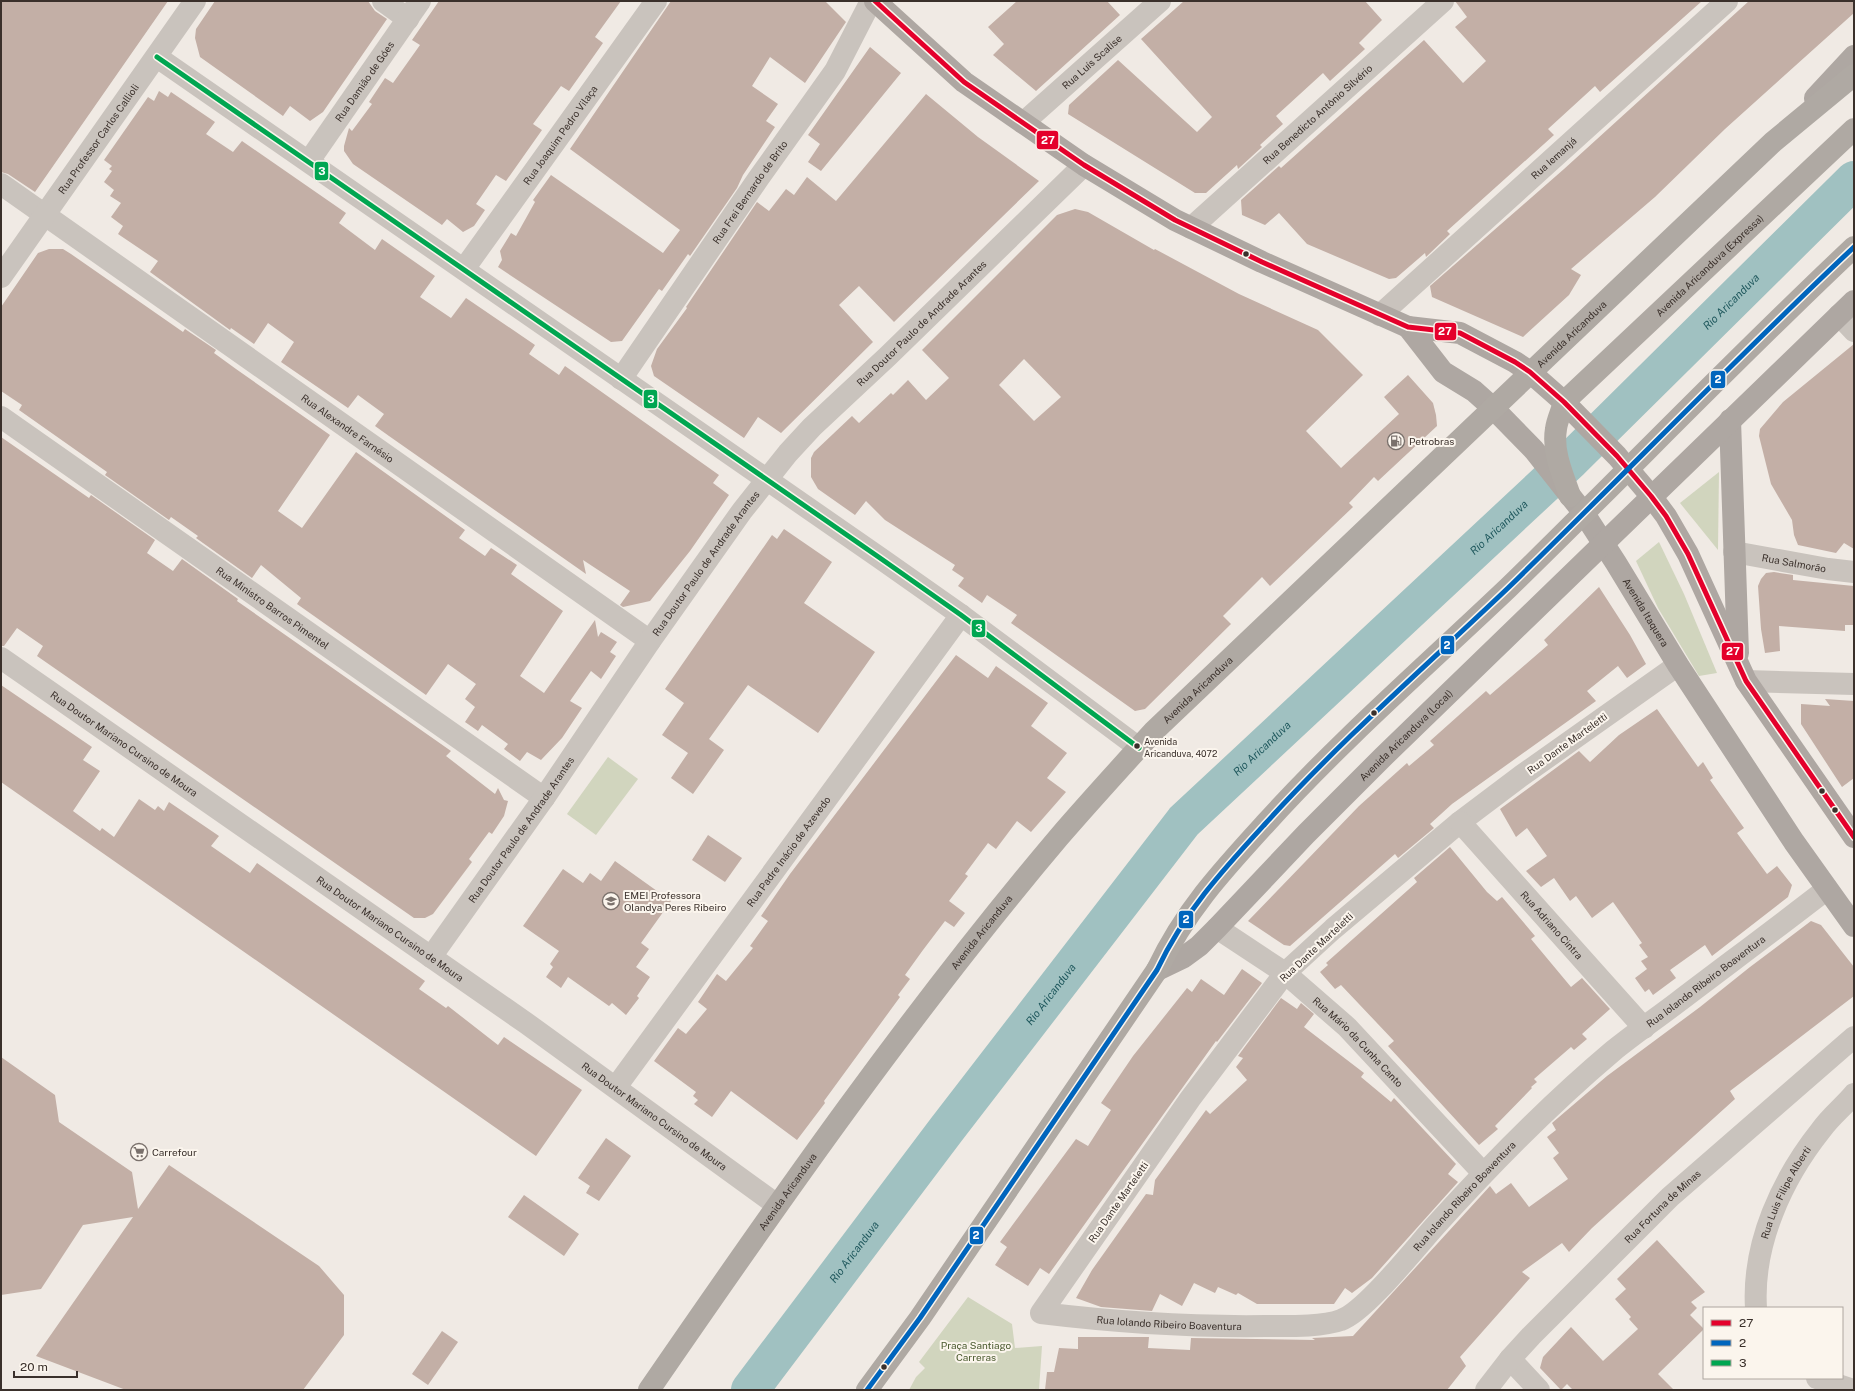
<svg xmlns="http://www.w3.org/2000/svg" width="1855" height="1391" font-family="'Public Sans',sans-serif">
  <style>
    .green { fill: #d1d5be }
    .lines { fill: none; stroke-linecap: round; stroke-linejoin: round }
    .river { stroke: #a0c1c1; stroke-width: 38 }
    .building { fill: #c3afa6; fill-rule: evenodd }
    .minor { stroke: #c9c3bd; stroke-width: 22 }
    .major { stroke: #aea7a2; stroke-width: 22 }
    .highway { stroke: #afa9a3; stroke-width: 22 }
    .bus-1-casing { stroke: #fbf5ed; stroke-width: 8 }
    .bus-2-casing { stroke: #fbf5ed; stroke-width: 8 }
    .bus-3-casing { stroke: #fbf5ed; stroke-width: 8 }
    .bus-1 { stroke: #e4002b; stroke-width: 5 }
    .bus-2 { stroke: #0065bd; stroke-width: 5 }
    .bus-3 { stroke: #00a651; stroke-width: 5 }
    .bus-dot { fill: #3a302b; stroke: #fbf5ed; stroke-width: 1.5 }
    .labels { text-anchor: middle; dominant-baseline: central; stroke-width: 4; stroke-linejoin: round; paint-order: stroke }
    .bus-label { font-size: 9px; fill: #3a302b; stroke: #fbf5ed; text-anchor: start }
    .street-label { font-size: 10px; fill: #3a302b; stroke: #fbf5ed }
    .poi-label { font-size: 10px; fill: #3a302b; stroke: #fbf5ed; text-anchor: start }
    .park-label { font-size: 10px; fill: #49592e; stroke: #fbf5ed }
    .water-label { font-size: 11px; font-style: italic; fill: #1f585d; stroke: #fbf5ed }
    .line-badge { stroke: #fbf5ed; stroke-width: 1.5 }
    .badge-label { font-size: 11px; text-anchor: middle; font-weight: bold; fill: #fff }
  </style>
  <rect width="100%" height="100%" fill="#f0eae4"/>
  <g class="green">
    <polygon points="1719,472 1718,550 1680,503"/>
    <polygon points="1659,542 1684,594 1717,673 1699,676 1658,608 1636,561"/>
    <polygon points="608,757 638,779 596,835 567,814"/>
    <polygon points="968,1297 1012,1324 1015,1348 1042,1346 1039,1390 909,1390 916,1377 925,1368 919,1362"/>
  </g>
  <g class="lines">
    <path class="river" id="s1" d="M750 1390 946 1130 1184 821 1571 460 1854 180"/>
  </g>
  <g class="building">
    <polygon points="1,1 168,1 35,192 8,174 1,172"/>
    <polygon points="215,1 368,1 375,11 387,19 323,112 310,121 290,106 283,116 200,57 195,38 196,29"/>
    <polygon points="439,1 621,1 595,37 603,43 569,91 561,86 533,124 542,130 506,181 496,175 476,204 485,210 474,226 463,232 447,219 442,225 353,164 344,151 344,146 349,128 352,131 372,104 369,102 385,78 393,83 420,45 412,40"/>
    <polygon points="671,1 825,1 846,22 805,83 770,57 752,86 778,104 766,121 775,127 743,175 737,188 690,256 688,254 662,291 659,289 622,341 611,342 498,267 502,260 500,251 511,233 516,236 535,202 533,200 551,175 663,253 680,230 570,149"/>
    <polygon points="1017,1 1107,1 1120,15 1036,91 993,55 1004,44 988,27"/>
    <polygon points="1184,1 1365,1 1382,20 1359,43 1365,49 1330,81 1323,73 1276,116 1283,124 1260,145 1262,147 1238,169 1237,165 1206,193 1195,193 1068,114 1069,105 1118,60 1197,132 1212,117 1141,39"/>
    <polygon points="1455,1 1702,1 1600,92 1595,86 1548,129 1554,135 1447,231 1450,234 1426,257 1425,253 1396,278 1389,279 1307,244 1279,213 1265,225 1242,215 1241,200 1279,166 1281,168 1424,40 1463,83 1486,61 1455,27 1467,17"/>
    <polygon points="1749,1 1854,1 1854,13 1725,129 1655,197 1571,269 1581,275 1569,295 1523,337 1432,297 1430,286 1564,169"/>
    <polygon points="870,47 901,73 821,171 808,162 820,144 808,135"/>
    <polygon points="159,91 168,97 171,92 215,122 206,134 233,152 242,141 346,213 339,223 375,250 382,239 435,276 420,297 451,318 466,298 535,345 529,354 559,375 565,366 719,475 713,483 729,495 690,551 650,601 623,607 620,605 630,591 583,560 586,574 389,436 375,426 384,414 358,395 348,408 281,362 294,342 268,323 254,344 231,328 230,330 150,272 158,261 118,234 123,226 111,217 121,203 110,196 114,190 104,182 112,171 109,169 112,166 104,160 148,97 154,101"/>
    <polygon points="926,94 978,137 1039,181 894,322 859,286 839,305 873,342 781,433 758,417 744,438 654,376 651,366 657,349 687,308 686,307 757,202 769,211 786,189 794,195 807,177 836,201"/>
    <path d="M1075 209 1088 212 1154 250 1155 249 1239 294 1318 330 1363 375 1306 431 1341 468 1399 414 1384 397 1408 375 1433 403 1436 415 1437 426 1378 481 1374 477 1349 503 1353 507 1270 586 1262 577 1223 616 1231 624 1145 709 1135 711 1011 623 1017 615 987 595 982 603 958 586 964 578 952 570 955 565 885 520 866 501 855 515 818 489 811 477V458L814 452 852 416 859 423 891 393 893 395 908 380 926 400 949 378 922 350 1057 215ZM1024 359 1061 397 1034 421 999 385Z"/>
    <polygon points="49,249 63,249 71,254 183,332 185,329 216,350 214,353 236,369 330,435 278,511 302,528 356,452 465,530 459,538 485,556 491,548 517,565 511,574 563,611 520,676 544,693 595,620 598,637 601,632 617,642 610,652 616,656 601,679 591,671 570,701 582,708 562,738 541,760 527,752 520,761 504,749 508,744 482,725 478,731 465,722 475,707 465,699 476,684 448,664 426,695 297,604 301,598 261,565 252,578 196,538 198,536 171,517 169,520 105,475 107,472 19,410 22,405 1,391 1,307 38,253"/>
    <polygon points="1854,344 1854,549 1844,543 1836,553 1798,545 1794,535 1792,520 1771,484 1759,436 1760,429 1783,402"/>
    <polygon points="1,437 89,498 91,495 155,540 147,553 173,571 182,559 238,599 237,601 451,751 446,756 495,794 498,788 504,800 508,801 504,816 492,834 489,832 469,859 472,862 433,914 425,918 414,918 37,656 43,646 17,628 4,646 1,646"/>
    <polygon points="784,529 832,562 804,603 875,652 818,733 748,685 709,739 724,750 693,794 671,778 688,753 662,735 684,703 665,689 772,535 777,539"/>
    <polygon points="1774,572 1793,575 1793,580 1854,586 1854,625 1845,625 1845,631 1779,626 1780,651 1765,653 1761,629 1758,586 1761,579 1766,573"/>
    <polygon points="1599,587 1630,635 1646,664 1627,678 1618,666 1587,691 1596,701 1452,804 1430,824 1434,828 1398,858 1395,854 1290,946 1284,945 1248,921 1359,806 1407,763 1409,766 1434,745 1430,741 1486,691 1490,695 1548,645 1544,640"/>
    <polygon points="956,655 988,678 996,666 1048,703 1031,726 1067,753 1047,778 1066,792 1031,832 1017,821 996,849 988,843 965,874 968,876 949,901 965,913 954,927 945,921 923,950 905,975 910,979 898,995 900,997 824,1101 825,1103 797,1140 731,1091 712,1117 694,1104 698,1100 693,1096 696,1092 654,1061 678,1028 686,1034 707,1009 698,1002 717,974 726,981 753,948 750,946 768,921 761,916 790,874"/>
    <polygon points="1,685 92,747 83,760 100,771 73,811 100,831 102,828 114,837 139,799 155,810 158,806 164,811 169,802 219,836 211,846 250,873 257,863 425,981 419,989 446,1008 448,1006 498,1045 504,1037 582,1090 536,1156 1,782"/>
    <polygon points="1825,699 1854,701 1854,778 1842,787 1801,724 1801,704 1830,706"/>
    <polygon points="1657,709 1698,767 1703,762 1713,778 1710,780 1744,828 1737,833 1767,874 1777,866 1792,885 1788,897 1712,956 1705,945 1670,970 1676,978 1653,995 1649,989 1645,992 1635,978 1647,969 1641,961 1648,957 1639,945 1642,943 1613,902 1592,918 1576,896 1570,901 1554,878 1541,887 1526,871 1547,856 1527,828 1516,837 1500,809 1579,751 1590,762 1619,735"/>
    <polygon points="708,835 742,858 725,882 692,860"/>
    <polygon points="1450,847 1487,892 1497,901 1502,897 1535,936 1531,939 1571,987 1582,978 1610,1009 1582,1034 1587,1039 1574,1050 1571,1047 1534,1079 1537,1082 1531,1087 1532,1088 1495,1126 1498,1129 1479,1145 1388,1046 1394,1041 1341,985 1335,989 1320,972 1328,965 1326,963 1417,882 1414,878"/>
    <polygon points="615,861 671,901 641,943 649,949 636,967 650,977 637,996 639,998 626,1015 612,1003 609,1006 568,977 561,988 546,977 553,967 550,964 559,951 523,926 563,869 583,883 590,873 601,881"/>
    <polygon points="1811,921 1821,925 1854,967 1854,996 1730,1091 1735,1099 1592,1228 1569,1252 1562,1243 1522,1272 1530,1278 1460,1357 1466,1366 1447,1390 1045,1390 1047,1372 1054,1372 1059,1348 1078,1349 1078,1337 1149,1337 1148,1348 1190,1350 1191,1338 1315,1340 1312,1338 1353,1336 1490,1186 1496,1194 1511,1183 1529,1207 1568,1179 1553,1158 1559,1153 1547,1137 1556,1130 1552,1123 1607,1076 1700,1007 1750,967"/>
    <polygon points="1242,969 1262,983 1217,1042 1216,1041 1049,1274 1040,1268 1028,1286 995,1265 1007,1247 1000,1242 1076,1139 1088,1146 1111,1110 1101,1103 1133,1056 1187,988 1192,992 1201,979 1224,995"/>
    <polygon points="1281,998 1297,1009 1301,1003 1314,1014 1304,1027 1364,1073 1361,1077 1391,1102 1394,1098 1456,1164 1448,1174 1458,1182 1372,1278 1352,1293 1345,1288 1334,1304 1257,1304 1238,1293 1236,1295 1218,1287 1215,1293 1194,1283 1182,1306 1160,1294 1152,1311 1101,1307 1076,1298 1092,1270 1146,1194 1153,1195 1155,1180 1206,1110 1210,1114 1247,1080 1236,1067 1243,1058 1238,1056"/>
    <polygon points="1,1057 55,1095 59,1122 132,1172 138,1209 169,1165 319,1266 344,1295 344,1335 303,1390 126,1390 36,1356 133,1217 83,1225 41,1289 1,1295"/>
    <polygon points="606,1138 631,1156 599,1201 586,1193 590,1186 578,1178"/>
    <polygon points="524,1195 579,1234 564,1256 508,1217"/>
    <polygon points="1657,1240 1705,1292 1691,1302 1697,1308 1690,1315 1704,1329 1658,1374 1674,1390 1573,1390 1567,1384 1561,1390 1540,1368 1543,1357 1571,1327 1603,1361 1638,1329 1629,1319 1631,1317 1615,1299 1626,1289 1617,1279"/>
    <polygon points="442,1331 458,1342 428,1385 412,1374"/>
  </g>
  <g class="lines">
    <g class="minor">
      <polyline points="383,1 408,19"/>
      <polyline points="157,57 880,558 961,615 1139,748"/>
      <path id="s2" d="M1023 123 1160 1"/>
      <path id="s3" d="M309 161 420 1"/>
      <path id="s4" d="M1 184 650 641"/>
      <path id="s5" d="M1191 228 1443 1"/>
      <path id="s6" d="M464 269 656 1"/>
      <path id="s7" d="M1 277 195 1"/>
      <path id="s8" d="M1380 315 1727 1"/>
      <polyline points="1839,315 1854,331"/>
      <path id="s9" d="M621 379 758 179 835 71 871 1"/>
      <path id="s10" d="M1 417 544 798"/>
      <path id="s11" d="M1734 552 1828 569 1854 572"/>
      <path id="s12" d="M1 658 526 1023 777 1205"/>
      <path id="s13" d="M1678 665 1521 776 1460 822 1333 929 1285 973 1190 1099 1041 1313C1115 1322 1190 1327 1265 1326 1287 1326 1322 1327 1341 1320 1365 1312 1416 1247 1436 1225 1492 1163 1549 1105 1613 1051 1634 1034 1657 1018 1678 1002 1728 964 1778 927 1827 889"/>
      <polyline points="1746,681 1854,684"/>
      <path id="s14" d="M1460 822 1644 1028"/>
      <path id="s15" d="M1217 928 1285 973 1347 1027 1483 1173"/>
      <path id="s16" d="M431 957 544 798 650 641 742 511 788 453 812 427 888 356 1084 165"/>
      <path id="s17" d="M616 1087 961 615"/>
      <path id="s18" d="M1756 1308C1752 1244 1782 1179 1821 1130 1830 1117 1844 1106 1854 1094"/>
      <polyline points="1510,1359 1539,1390"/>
      <polyline points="1817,1378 1853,1390"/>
      <path id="s19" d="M1486 1390 1510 1359 1531 1336 1670 1197 1854 1037"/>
    </g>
    <g class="major">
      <polyline points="875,1 964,82 1084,165 1175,220 1262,262 1408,327 1460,333 1515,362 1530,372 1564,402 1617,456 1651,496 1666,516 1688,554 1746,681 1854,837"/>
      <polyline points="1815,98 1854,56"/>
      <path id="s20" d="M1408 327 1443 372 1474 391 1493 408 1534 450 1583 512 1616 563 1678 665 1794 842 1854 926"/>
      <polyline points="1730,420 1738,653"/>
      <path id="s21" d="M1157 970 1184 957 1199 946 1217 928 1306 834 1384 756 1854 301"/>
    </g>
    <g class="highway">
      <path id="s22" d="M1570 496C1563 475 1552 452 1556 429 1557 420 1562 411 1564 402L1854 129"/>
      <path id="s23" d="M649 1390C779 1201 911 1012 1059 837 1090 801 1122 766 1154 731L1773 142 1854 75"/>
      <path d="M867 1390 920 1318 1157 970C1185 911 1222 871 1265 824 1341 740 1426 666 1508 588 1624 475 1736 358 1854 247"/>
    </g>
    <g class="bus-1-casing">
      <polyline id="bus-1" points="875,1 964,82 1084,165 1175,220 1262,262 1408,327 1460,333 1515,362 1530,372 1564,402 1617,456 1651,496 1666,516 1688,554 1746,681 1854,837"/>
    </g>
    <g class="bus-2-casing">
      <path id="bus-2" d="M867 1390 920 1318 1157 970C1185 911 1222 871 1265 824 1341 740 1426 666 1508 588 1624 475 1736 358 1854 247"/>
    </g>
    <g class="bus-3-casing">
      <polyline id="bus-3" points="157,57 880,558 961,615 1139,748"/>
    </g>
    <use href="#bus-1" class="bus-1"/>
    <use href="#bus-2" class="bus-2"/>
    <use href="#bus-3" class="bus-3"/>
  </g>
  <defs>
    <g id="fuel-ring" transform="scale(0.9)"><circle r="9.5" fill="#fbf5ed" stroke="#7a716c" stroke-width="1.5"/><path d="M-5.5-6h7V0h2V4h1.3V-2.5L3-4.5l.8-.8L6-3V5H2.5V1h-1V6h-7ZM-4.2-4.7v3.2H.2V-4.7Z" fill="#7a716c"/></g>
    <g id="school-ring" transform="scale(0.9)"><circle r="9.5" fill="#fbf5ed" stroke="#7a716c" stroke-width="1.5"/><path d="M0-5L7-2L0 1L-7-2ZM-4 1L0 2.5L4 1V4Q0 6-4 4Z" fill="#7a716c"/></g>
    <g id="supermarket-ring" transform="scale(0.9)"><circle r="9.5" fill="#fbf5ed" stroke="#7a716c" stroke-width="1.5"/><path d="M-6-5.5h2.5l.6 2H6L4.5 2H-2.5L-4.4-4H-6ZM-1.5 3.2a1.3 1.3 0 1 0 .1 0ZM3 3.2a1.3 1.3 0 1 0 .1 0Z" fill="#7a716c"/></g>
  </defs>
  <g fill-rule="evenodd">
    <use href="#fuel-ring" x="1396" y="441"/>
    <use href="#school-ring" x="611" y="901"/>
    <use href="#supermarket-ring" x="139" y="1152"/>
  </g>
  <g class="bus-dot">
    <circle cx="1246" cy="254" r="3.5"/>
    <circle cx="1374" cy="713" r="3.5"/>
    <circle cx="1137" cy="746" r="3.5"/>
    <circle cx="1822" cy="791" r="3.5"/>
    <circle cx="1835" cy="810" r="3.5"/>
    <circle cx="884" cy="1367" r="3.5"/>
  </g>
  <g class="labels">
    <g class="bus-label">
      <text x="1144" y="741">Avenida<tspan x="1144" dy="12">Aricanduva, 4072</tspan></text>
    </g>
    <g class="street-label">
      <text stroke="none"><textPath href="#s2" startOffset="92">Rua Luís Scalise</textPath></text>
      <text stroke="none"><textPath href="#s3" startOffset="97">Rua Damião de Góes</textPath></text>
      <text stroke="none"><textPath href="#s5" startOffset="170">Rua Benedicto Antônio Silvério</textPath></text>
      <text stroke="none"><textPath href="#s6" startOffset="165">Rua Joaquim Pedro Vilaça</textPath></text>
      <text stroke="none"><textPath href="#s7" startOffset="169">Rua Professor Carlos Callioli</textPath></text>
      <text stroke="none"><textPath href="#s8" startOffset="234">Rua Iemanjá</textPath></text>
      <text stroke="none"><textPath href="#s9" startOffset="227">Rua Frei Bernardo de Brito</textPath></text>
      <text stroke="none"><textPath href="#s22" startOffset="297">Avenida Aricanduva (Expressa)</textPath></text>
      <text stroke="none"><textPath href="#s16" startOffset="804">Rua Doutor Paulo de Andrade Arantes</textPath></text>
      <text stroke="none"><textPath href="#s23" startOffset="1407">Avenida Aricanduva</textPath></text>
      <text stroke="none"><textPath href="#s4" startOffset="424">Rua Alexandre Farnésio</textPath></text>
      <text stroke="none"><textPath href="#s11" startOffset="61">Rua Salmorão</textPath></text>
      <text stroke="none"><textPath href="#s16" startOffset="480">Rua Doutor Paulo de Andrade Arantes</textPath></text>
      <text stroke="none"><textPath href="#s10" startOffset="332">Rua Ministro Barros Pimentel</textPath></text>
      <text stroke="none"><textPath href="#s20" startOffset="375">Avenida Itaquera</textPath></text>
      <text stroke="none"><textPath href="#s23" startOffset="891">Avenida Aricanduva</textPath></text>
      <text stroke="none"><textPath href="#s21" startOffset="344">Avenida Aricanduva (Local)</textPath></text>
      <text transform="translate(1567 743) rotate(-36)">Rua Dante Marteletti</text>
      <text stroke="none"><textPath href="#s12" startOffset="150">Rua Doutor Mariano Cursino de Moura</textPath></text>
      <text stroke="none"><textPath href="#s16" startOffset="156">Rua Doutor Paulo de Andrade Arantes</textPath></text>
      <text stroke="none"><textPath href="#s17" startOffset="292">Rua Padre Inácio de Azevedo</textPath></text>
      <text stroke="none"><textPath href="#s14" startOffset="138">Rua Adriano Cintra</textPath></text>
      <text stroke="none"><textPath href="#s12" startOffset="474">Rua Doutor Mariano Cursino de Moura</textPath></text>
      <text stroke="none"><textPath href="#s23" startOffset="566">Avenida Aricanduva</textPath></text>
      <text transform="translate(1316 947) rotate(-43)">Rua Dante Marteletti</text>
      <text stroke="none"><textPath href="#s13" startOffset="1719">Rua Iolando Ribeiro Boaventura</textPath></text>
      <text stroke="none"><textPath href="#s15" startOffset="182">Rua Mário da Cunha Canto</textPath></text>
      <text stroke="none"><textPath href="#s12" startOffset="798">Rua Doutor Mariano Cursino de Moura</textPath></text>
      <text stroke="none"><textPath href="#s23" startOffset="242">Avenida Aricanduva</textPath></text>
      <text stroke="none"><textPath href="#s18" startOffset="121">Rua Luis Filipe Alberti</textPath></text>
      <text stroke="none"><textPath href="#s13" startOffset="1395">Rua Iolando Ribeiro Boaventura</textPath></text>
      <text transform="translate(1118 1202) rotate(-55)">Rua Dante Marteletti</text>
      <text stroke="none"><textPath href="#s19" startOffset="255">Rua Fortuna de Minas</textPath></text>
      <text stroke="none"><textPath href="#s13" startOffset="1047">Rua Iolando Ribeiro Boaventura</textPath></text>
    </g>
    <g class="poi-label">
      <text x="1409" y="441">Petrobras</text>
      <text x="624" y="895">EMEI Professora<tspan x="624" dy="12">Olandya Peres Ribeiro</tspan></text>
      <text x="152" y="1152">Carrefour</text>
    </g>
    <g class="park-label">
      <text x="976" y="1345">Praça Santiago<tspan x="976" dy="12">Carreras</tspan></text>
    </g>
    <g class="water-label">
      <text stroke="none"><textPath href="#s1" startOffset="1470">Rio Aricanduva</textPath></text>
      <text stroke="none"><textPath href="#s1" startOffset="1146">Rio Aricanduva</textPath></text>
      <text stroke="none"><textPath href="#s1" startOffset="822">Rio Aricanduva</textPath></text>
      <text stroke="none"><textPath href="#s1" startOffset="497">Rio Aricanduva</textPath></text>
      <text stroke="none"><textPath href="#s1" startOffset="173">Rio Aricanduva</textPath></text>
    </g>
  </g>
  <g class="line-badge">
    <rect x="1036" y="130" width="23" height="20" rx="4" fill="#e4002b"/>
    <rect x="314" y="161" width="15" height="20" rx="4" fill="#00a651"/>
    <rect x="1434" y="322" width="23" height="19" rx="4" fill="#e4002b"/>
    <rect x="1710" y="370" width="16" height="19" rx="4" fill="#0065bd"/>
    <rect x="643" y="389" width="15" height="20" rx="4" fill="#00a651"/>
    <rect x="971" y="619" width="15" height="19" rx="4" fill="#00a651"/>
    <rect x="1440" y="635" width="15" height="20" rx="4" fill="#0065bd"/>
    <rect x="1721" y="642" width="23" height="19" rx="4" fill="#e4002b"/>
    <rect x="1178" y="910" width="16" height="19" rx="4" fill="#0065bd"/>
    <rect x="969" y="1226" width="15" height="19" rx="4" fill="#0065bd"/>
  </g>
  <g class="badge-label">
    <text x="1048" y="144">27</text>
    <text x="322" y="175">3</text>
    <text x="1445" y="335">27</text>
    <text x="1718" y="383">2</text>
    <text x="651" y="403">3</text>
    <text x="979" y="632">3</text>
    <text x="1447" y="649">2</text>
    <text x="1733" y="655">27</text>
    <text x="1186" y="923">2</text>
    <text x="976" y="1239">2</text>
  </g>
  <rect width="1855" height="1391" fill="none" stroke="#3a302b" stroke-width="4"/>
  <rect x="1703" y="1307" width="140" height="72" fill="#fbf5ed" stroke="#aea69f"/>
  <rect x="1711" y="1320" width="20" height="6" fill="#e4002b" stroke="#aea69f"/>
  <text x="1739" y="1327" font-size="12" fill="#3a302b">27</text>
  <rect x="1711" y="1340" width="20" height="6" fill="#0065bd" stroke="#aea69f"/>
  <text x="1739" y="1347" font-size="12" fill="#3a302b">2</text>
  <rect x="1711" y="1360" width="20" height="6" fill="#00a651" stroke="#aea69f"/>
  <text x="1739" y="1367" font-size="12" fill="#3a302b">3</text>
  <path d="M14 1371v6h63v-6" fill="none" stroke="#3a302b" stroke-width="2"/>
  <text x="20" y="1371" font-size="12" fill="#3a302b" stroke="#fbf5ed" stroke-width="3" paint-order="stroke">20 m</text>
</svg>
